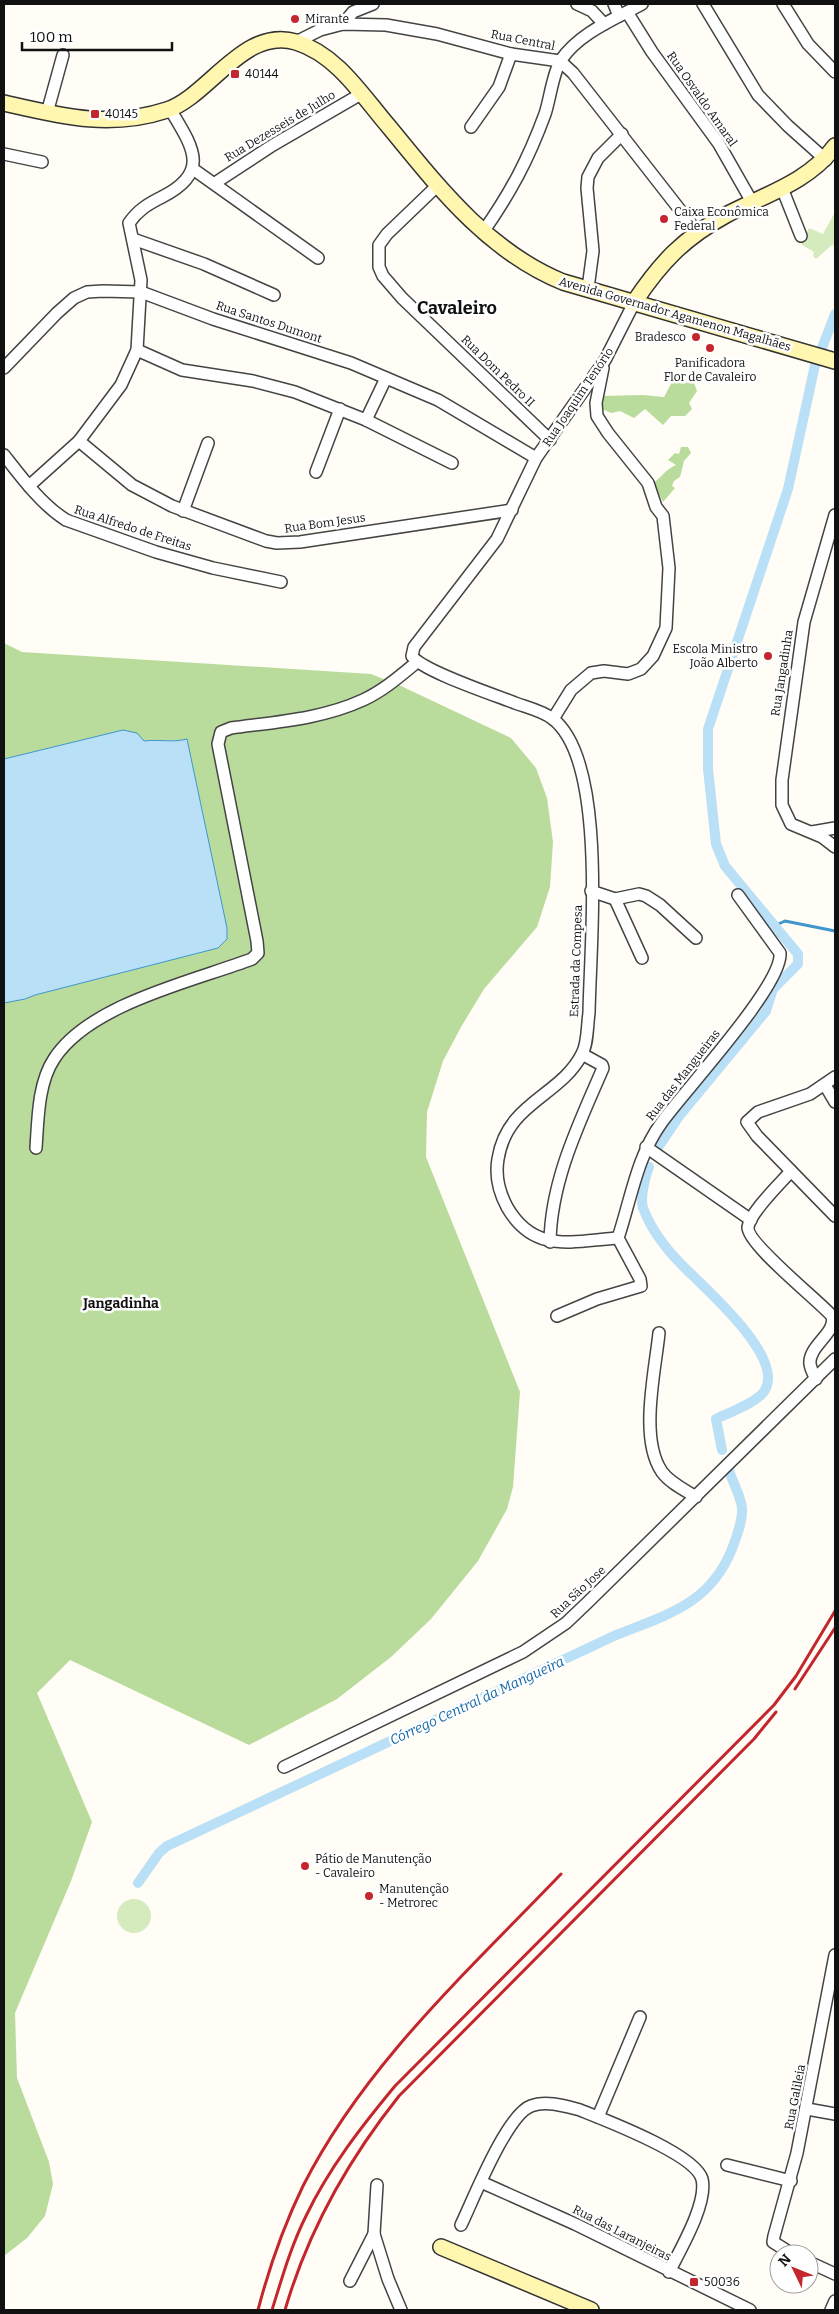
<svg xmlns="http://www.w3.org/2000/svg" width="839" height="2314" font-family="Bitter,serif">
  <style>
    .green { fill: #d5ebbd }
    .forest { fill: #b9dc9c }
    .water { fill: #b9e0f7; stroke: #3f96cf }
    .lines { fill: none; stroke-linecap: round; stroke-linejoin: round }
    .stream { stroke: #3f96cf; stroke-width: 3 }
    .canal { stroke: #b9e0f7; stroke-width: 10 }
    .street-casing { stroke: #444; stroke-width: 14 }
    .secondary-casing { stroke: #333; stroke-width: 18 }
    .street { stroke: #fff; stroke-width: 11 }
    .secondary { stroke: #fff6b0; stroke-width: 15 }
    .rail { stroke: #c4262e; stroke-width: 3 }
    .poi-dot { fill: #c4262e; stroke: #fff; stroke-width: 2 }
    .labels { text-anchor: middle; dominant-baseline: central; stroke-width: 5; stroke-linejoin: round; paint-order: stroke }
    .poi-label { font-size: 12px; fill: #111; stroke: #fff; text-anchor: start }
    .street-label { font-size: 12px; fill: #111; stroke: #fff }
    .neighbourhood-label { font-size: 14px; font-weight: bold; fill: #111; stroke: #fff }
    .water-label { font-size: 14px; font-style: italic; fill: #1768a6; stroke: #fff }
    .district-label { font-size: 18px; font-weight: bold; fill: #111; stroke: #fff }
  </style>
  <rect width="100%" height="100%" fill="#fffdf5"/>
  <g class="green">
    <polygon points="835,212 835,253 833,244 816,259 813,256 814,252 801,244 809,228 823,234"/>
    <circle cx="134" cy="1916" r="17"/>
  </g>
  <g class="forest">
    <polygon points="672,382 694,383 697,391 689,403 692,409 685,416 671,416 663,425 645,409 634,418 620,411 611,413 602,409 601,396 643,395 664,397"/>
    <path d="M681 447H688L691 453 684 461 680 477 674 481 672 486 675 488 663 502 653 483C662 477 666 469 676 465L668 460 675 453 679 454Z"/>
    <polygon points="4,643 22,652 371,674 401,686 511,738 536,768 547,798 553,842 550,887 537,927 484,989 461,1027 443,1061 427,1112 426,1157 520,1392 513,1487 507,1509 478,1561 431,1619 391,1657 337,1699 249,1745 70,1660 37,1693 92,1822 71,1881 15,2013 17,2078 49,2162 53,2184 45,2216 27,2238 4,2256"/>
  </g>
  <path class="water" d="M123 730 137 733 144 741C159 739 171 743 187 739L227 928V939L218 948 35 995 25 999 4 1003V759Z"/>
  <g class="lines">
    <polyline class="stream" points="774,926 785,921 835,931"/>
    <g class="canal">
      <polyline points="822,348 835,314"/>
      <polyline points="655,1152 680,1115 766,1011 773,989 798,964 798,954 725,866 716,844 708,769 708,729 788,489 815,365"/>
      <path d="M649 1167C645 1177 640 1198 643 1208 651 1229 667 1250 682 1265 703 1287 785 1356 765 1390 759 1402 728 1413 716 1419L722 1450"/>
      <path d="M138 1883 159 1853 167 1846 616 1635C667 1615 710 1604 732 1549 736 1538 743 1521 742 1508 741 1496 732 1481 728 1468"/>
    </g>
    <g class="street-casing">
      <g id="street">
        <polyline points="577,4 592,11 604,24"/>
        <polyline points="614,4 619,16"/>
        <polyline points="703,4 758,95 788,126 826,160"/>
        <polyline points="783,4 808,44 835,72"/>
        <polyline points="627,12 652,52 719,144 752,202"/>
        <polyline points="343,24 353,12 373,4"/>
        <polyline points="296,42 320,30 343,24 386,25 437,34 511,54 560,61 573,73 698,233"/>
        <polyline points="47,113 63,55"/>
        <polyline points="471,127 499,87 511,54"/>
        <polyline points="4,154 42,162"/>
        <polyline points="193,169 318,258"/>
        <polyline points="215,183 273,145 361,94"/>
        <polyline points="438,185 387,234 379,245 379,267 383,276 402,298 550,440"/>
        <polyline points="782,188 801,236"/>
        <path d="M483 232C511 192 528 160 545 114 550 99 553 72 561 60 579 33 615 19 642 4"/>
        <polyline points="133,239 204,264 274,295"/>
        <polyline points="588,288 593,251 587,188 588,177 598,158 622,134"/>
        <polyline points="137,350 182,370 253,381 295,392 366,420 452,463"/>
        <polyline points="4,368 57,313 74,298 87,292 103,291 141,292 213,319 351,363 438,400 536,458"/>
        <polyline points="366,420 386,378"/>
        <polyline points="79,441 132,485 172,506 266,541 277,543 300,542 512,510"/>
        <path d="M4 455C22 478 41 504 66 520L156 552 213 568 281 582"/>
        <polyline points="316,472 340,409"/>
        <path d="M29 486 79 441 121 385 137 350 141 280 129 223C138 210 148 204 162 197 212 172 192 146 170 109"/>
        <polyline points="183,511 208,443"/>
        <polyline points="835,515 804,622 782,780 782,805 791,824 822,837 835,847"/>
        <polyline points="553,719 571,690 591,673 604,671 628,674 641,669 653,656 666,628 669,568 663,516 656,507 648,483 608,433 597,416 596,403 603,368"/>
        <polyline points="812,832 835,828"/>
        <polyline points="591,891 615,899 639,894 646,896 660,905 696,938"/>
        <polyline points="615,899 642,958"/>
        <polyline points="835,1077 810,1094 758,1112 747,1122 757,1136 835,1216"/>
        <polyline points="825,1085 835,1102"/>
        <polyline points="646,1147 751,1220"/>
        <path d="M36 1148C38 1119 38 1083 54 1059 89 1004 194 981 252 959L258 953 257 941 218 744 221 732 231 728C275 722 322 719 363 700 383 691 400 676 417 662"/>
        <path d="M791 1171C781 1183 750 1212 748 1227 746 1243 819 1301 832 1316 837 1333 808 1346 810 1364 811 1370 814 1375 816 1379"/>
        <path d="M618 1238C572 1241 534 1254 507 1207 499 1192 495 1176 498 1159 507 1102 560 1097 582 1054 588 1043 587 1026 589 1013 590 946 608 762 553 719 543 711 526 707 515 703 495 695 422 671 412 656L414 647 497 539 536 458 605 360 635 301"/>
        <path d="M550 1242C551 1180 579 1124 603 1068L602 1065 582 1054"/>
        <path d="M557 1316 597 1299 641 1286 640 1279 618 1238C631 1199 637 1156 662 1122 684 1091 783 985 780 953L738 895"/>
        <path d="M659 1333C655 1372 639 1439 662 1472 670 1483 685 1490 696 1497"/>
        <polyline points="284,1767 523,1652 566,1623 587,1603 835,1359"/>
        <polyline points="807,2109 835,2114"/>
        <polyline points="598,2117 640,2017"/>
        <polyline points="727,2165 791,2181"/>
        <polyline points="481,2182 575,2224 750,2310"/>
        <polyline points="377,2185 374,2234 388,2279 401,2310"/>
        <path d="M461 2225C473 2200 507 2114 531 2106 546 2100 565 2106 580 2110 605 2120 695 2154 702 2179 708 2203 680 2250 669 2272"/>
        <polyline points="792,2254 773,2242 774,2236 797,2153 835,1955"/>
        <polyline points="809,2262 835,2274"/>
        <polyline points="350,2281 374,2234"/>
        <polyline points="831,2310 835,2301"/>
      </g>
    </g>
    <g class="secondary-casing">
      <g id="secondary">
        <path d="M4 103C61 116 109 129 167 110 209 96 244 26 296 42 338 55 363 97 390 128 439 188 489 252 563 282L835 361"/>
        <path d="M635 301C661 262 684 238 726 215 764 195 809 182 835 146"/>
        <polyline points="441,2247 591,2310"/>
      </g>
    </g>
    <use href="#street" class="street"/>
    <use href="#secondary" class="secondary"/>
    <g class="rail">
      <polyline points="795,1689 835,1628"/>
      <path d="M258 2310C269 2268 284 2225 303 2186 364 2065 469 1970 561 1874"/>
      <path d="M272 2310C282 2278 291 2246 306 2216 329 2168 361 2127 395 2086L774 1705 796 1676 835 1611"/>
      <path d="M285 2310C308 2231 348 2160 399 2096L754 1739 776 1712"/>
    </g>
  </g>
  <g class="poi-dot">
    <circle cx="295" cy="19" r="5"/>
    <rect x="230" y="69" width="10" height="10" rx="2.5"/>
    <rect x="90" y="109" width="10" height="10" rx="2.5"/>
    <circle cx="664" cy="219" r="5"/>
    <circle cx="696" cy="337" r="5"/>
    <circle cx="710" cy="348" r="5"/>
    <circle cx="768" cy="656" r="5"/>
    <circle cx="305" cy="1866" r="5"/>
    <circle cx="369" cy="1896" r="5"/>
    <rect x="689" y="2277" width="10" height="10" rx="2.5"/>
  </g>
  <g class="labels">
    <g class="poi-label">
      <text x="305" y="19">Mirante</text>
      <text x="245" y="74">40144</text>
      <text x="105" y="114">40145</text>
      <text x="674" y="212">Caixa Econômica<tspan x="674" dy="14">Federal</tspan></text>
      <text x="686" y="337" text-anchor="end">Bradesco</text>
      <text x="710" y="363" text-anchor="middle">Panificadora<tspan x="710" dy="14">Flor de Cavaleiro</tspan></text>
      <text x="758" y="649" text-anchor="end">Escola Ministro<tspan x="758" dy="14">João Alberto</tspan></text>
      <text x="315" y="1859">Pátio de Manutenção<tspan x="315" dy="14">- Cavaleiro</tspan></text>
      <text x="379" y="1889">Manutenção<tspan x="379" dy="14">- Metrorec</tspan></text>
      <text x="704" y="2282">50036</text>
    </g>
    <g class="street-label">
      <text transform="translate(523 40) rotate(11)">Rua Central</text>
      <text transform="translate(702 99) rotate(55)">Rua Osvaldo Amaral</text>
      <text transform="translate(280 126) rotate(-31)">Rua Dezesseis de Julho</text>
      <text transform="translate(675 314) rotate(16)">Avenida Governador Agamenon Magalhães</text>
      <text transform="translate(269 322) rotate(18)">Rua Santos Dumont</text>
      <text transform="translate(498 371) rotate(44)">Rua Dom Pedro II</text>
      <text transform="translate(578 397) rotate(-56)">Rua Joaquim Tenório</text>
      <text transform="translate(325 523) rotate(-8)">Rua Bom Jesus</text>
      <text transform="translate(133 528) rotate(18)">Rua Alfredo de Freitas</text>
      <text transform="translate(782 673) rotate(-81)">Rua Jangadinha</text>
      <text transform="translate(576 961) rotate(-88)">Estrada da Compesa</text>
      <text transform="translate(683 1075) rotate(-52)">Rua das Mangueiras</text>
      <text transform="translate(578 1592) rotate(-43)">Rua São Jose</text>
      <text transform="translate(795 2097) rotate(-79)">Rua Galileia</text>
      <text transform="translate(622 2233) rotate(27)">Rua das Laranjeiras</text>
    </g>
    <g class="neighbourhood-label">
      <text x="121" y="1303">Jangadinha</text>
    </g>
    <g class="water-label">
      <text transform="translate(477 1701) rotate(-25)">Córrego Central da Mangueira</text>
    </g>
    <g class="district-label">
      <text x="457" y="308">Cavaleiro</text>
    </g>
  </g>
  <rect width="839" height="2314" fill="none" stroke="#111111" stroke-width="10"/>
  <g transform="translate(794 2269) rotate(313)"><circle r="24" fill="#ffffff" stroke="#a0a0a0"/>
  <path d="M0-4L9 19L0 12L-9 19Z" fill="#c4262e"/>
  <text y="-8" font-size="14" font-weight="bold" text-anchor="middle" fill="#111111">N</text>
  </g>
  <path d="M22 42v8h150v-8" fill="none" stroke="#111111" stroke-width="2.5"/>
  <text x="30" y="42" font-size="15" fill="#111111" stroke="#ffffff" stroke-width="4" paint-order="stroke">100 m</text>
</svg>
